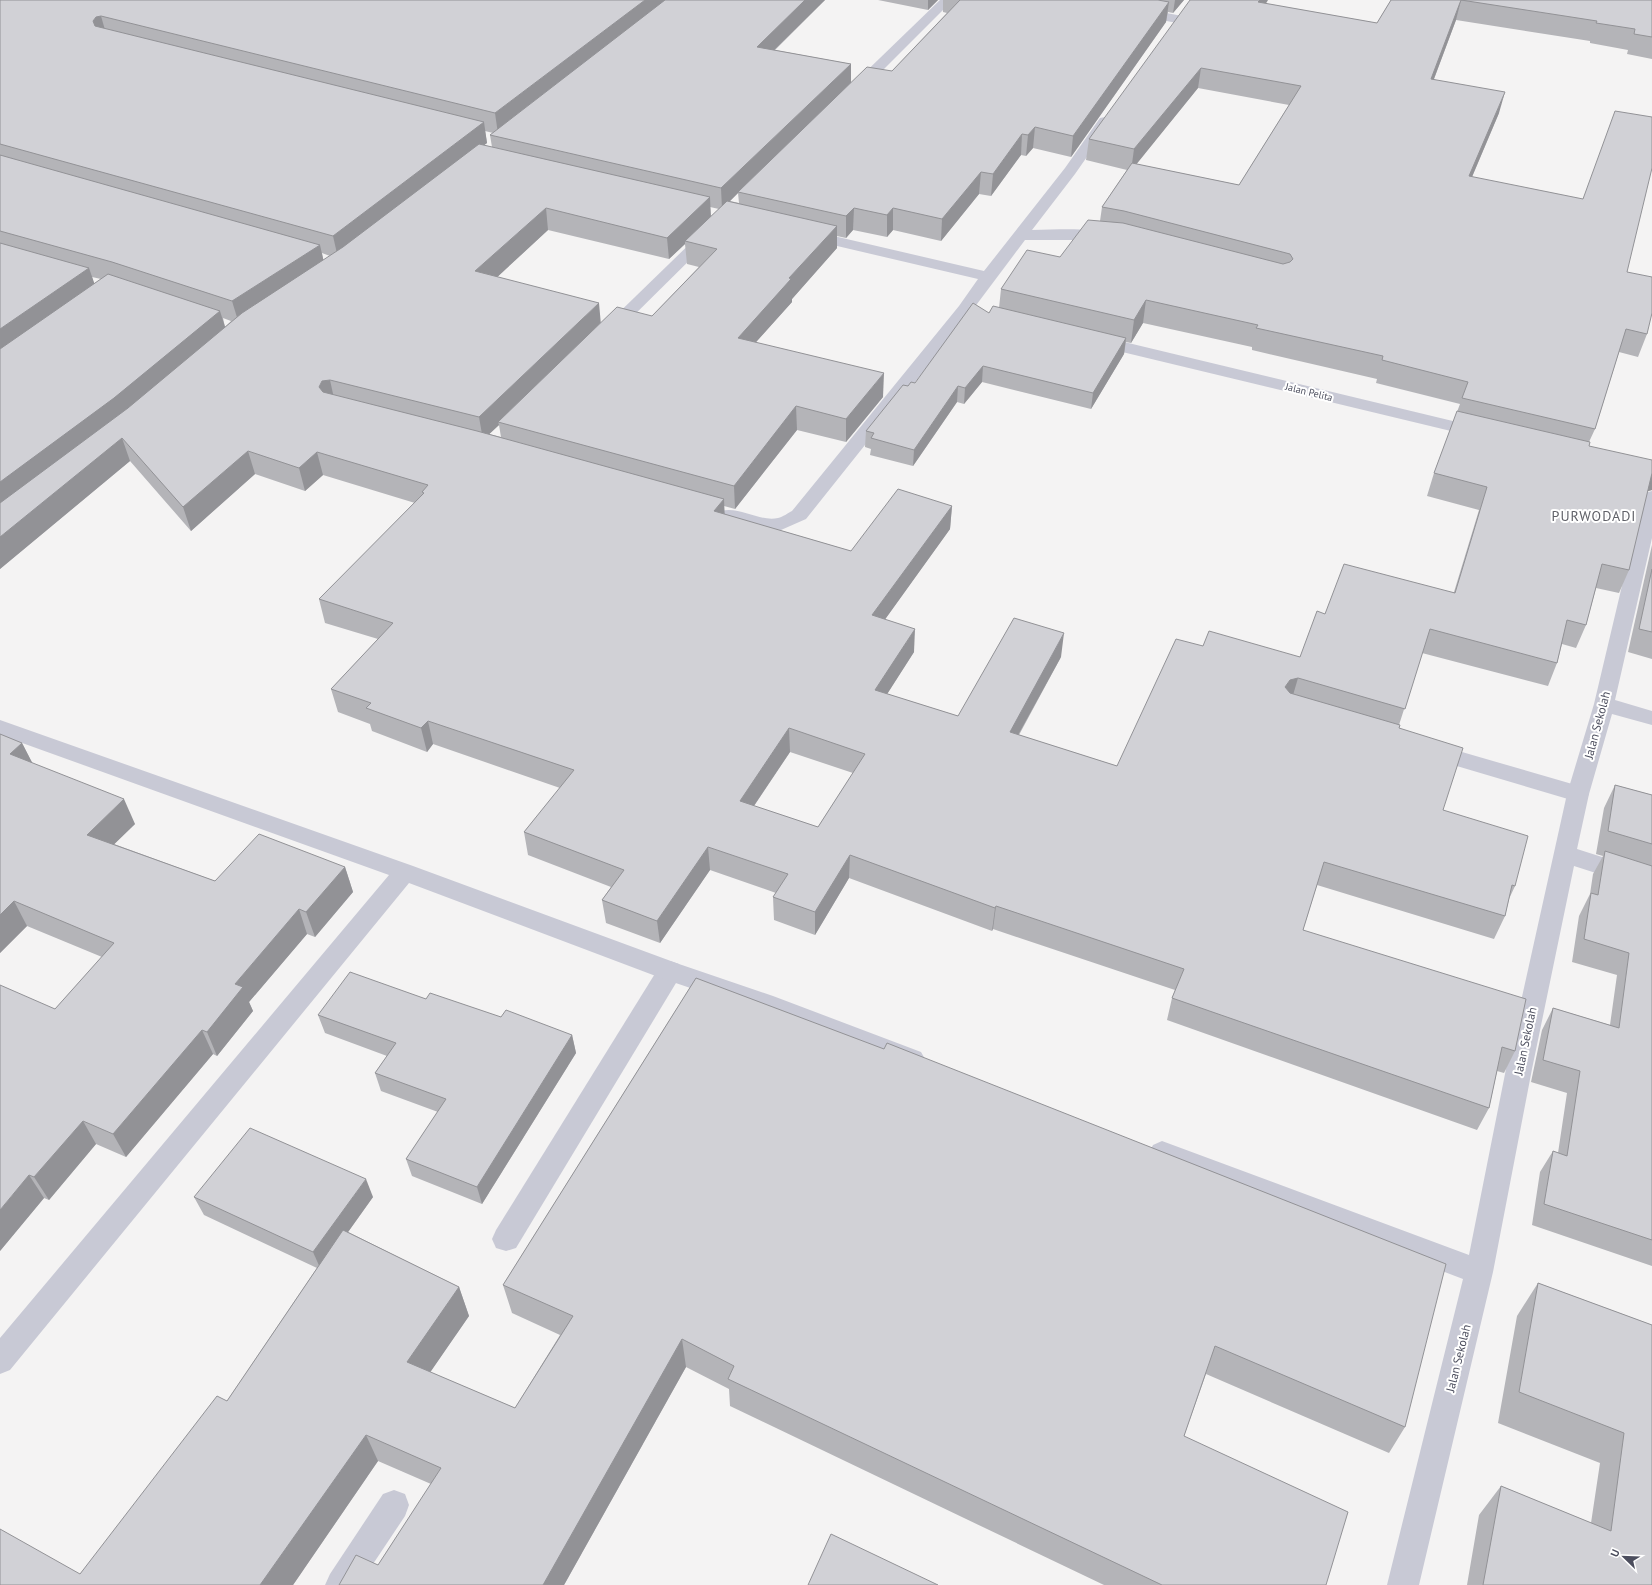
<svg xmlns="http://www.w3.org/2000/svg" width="1652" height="1585" font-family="'PT Sans',sans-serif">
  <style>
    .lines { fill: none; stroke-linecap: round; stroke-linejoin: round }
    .service { fill: #c8c9d5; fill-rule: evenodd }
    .minor { fill: #c8c9d5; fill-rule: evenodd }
    .wall { fill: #b4b4b8; fill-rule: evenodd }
    .shaded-wall { fill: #929296 }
    .building { fill: #d1d1d6; stroke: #929296; fill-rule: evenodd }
    .labels { text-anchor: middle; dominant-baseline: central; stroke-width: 4; stroke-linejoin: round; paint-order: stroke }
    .far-street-label { font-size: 10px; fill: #4c4e5e; stroke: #fff }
    .street-label { font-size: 12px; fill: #4c4e5e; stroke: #fff }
    .quarter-label { font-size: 14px; letter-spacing: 1px; fill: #5f6067; stroke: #fff }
  </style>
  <rect width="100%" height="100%" fill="#f4f3f3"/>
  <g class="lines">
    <g class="service">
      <polygon points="1431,743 1586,788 1589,794 1586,800 1578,802 1423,756 1420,751 1423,746"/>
      <polygon points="670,961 679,964 682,971 679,978 516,1248 506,1251 496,1248 492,1239 496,1230 661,964"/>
    </g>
    <g class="minor">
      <polygon points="940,0 953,0 860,93 850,93 848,90 850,87"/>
      <polygon points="1073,0 1098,0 1177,15 1182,16 1183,19 1182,22 1177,23 1079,4 1075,3"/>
      <path d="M1105 117 1110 118 1112 121 1075 174 1032 230C1058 230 1086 227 1111 234L1114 237 1111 240 1106 242 1082 240H1025L971 312 806 519 781 530 756 529 721 519 719 515 721 511C740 506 759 522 778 518 783 517 788 513 792 511L959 306 978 279 803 238 800 235 803 232 808 230 984 271 1065 168 1100 118Z"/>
      <polygon points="708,229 713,231 716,234 713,237 614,335 608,337 602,335 600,332 602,329 703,231"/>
      <polygon points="1095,335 1486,429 1489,433 1486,437 1480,438 1089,344 1087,340 1089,336"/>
      <polygon points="1652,491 1652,538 1615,700 1652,711 1652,725 1612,714 1589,794 1577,849 1652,873 1652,891 1574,866 1532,1069 1493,1272 1419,1585 1387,1585 1463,1279 1153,1161 1149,1153 1153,1145 1162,1141 1469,1255 1506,1069 1567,794 1594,704 1643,497 1645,493"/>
      <polygon points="0,720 413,866 679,964 773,996 921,1052 925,1059 921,1066 912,1070 755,1010 661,978 409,883 10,1370 0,1374 0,1338 389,875 0,735"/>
      <polygon points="394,1490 405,1494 409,1505 405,1516 359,1585 325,1585 330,1574 383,1494"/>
    </g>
  </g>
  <g class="wall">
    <path d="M0 0H825L775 50 851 64V83L892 71 947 13 943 12V0H1184L1173 13 1168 12 1166 22 1071 157 1033 148 1026 156 1021 155 991 196 979 194 941 241 893 230 887 237 853 230 846 238 837 236V248L792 299V302L756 342 883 397 846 442 797 430 735 509 724 506V514L851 551 952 506 950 529 885 619 914 652 887 694 958 716 1061 657 1019 735 1117 766 1203 646 1300 657 1325 614 1454 592 1479 510 1427 496 1434 473 1460 404 1376 383 1377 379 1252 350V347L1143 323 1131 343 1126 342 1124 354 1091 409 982 382 964 404 957 402 913 466 870 455 871 449 865 447 866 431 908 386 915 383 989 313 999 308 1001 289 1060 257 1100 221 1102 207 1127 170 1086 160 1089 139 1266 4 1377 23 1391 0H1652V59L1627 54 1628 50 1590 43V41L1456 20 1434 79 1499 113 1472 177 1627 272 1647 334 1638 357 1619 352 1595 429 1589 442V446L1652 490 1647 491 1629 570 1619 593 1596 588 1586 625 1576 648 1562 644 1557 663 1548 686 1422 653 1399 725V728L1443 810 1515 886 1509 899 1505 916 1494 939 1317 885 1303 930 1515 1051 1504 1073 1497 1071 1489 1108 1477 1130 1167 1020 1172 998 1175 990 993 929 992 931 849 878 815 935 774 920 773 897 776 893 710 870 660 943 606 923 602 900 611 887 528 855 524 832 560 788 433 744 427 752 372 731 370 724 338 712 331 689 378 639 325 623 319 599 415 503 323 475 305 491 255 474 191 531 130 461 0 569ZM1198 88 1289 105 1239 185 1136 164ZM485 131 493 133 490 135 492 147 484 145 487 143ZM738 193 739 203 730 201ZM710 207 719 209 711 217ZM548 230 669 259 685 244 687 264 699 267 652 316 601 323 497 277ZM322 253 330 256 323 260ZM92 277 101 279 94 284ZM223 318 231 321 225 327ZM499 425 501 437 489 434ZM790 752 853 773 818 827 754 806Z"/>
    <polygon points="878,0 938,0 928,10"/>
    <polygon points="1652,545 1652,659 1628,652"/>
    <polygon points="0,734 22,743 32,763 135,824 114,844 215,881 345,867 353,892 315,937 307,934 249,1002 253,1011 217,1056 213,1054 126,1157 96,1144 49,1200 44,1198 0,1251 55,1009 102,957 27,926 0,953"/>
    <polygon points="1615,785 1652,795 1652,1266 1532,1225 1540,1172 1553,1151 1558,1153 1567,1093 1531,1082 1542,1030 1553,1008 1610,1025 1617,975 1572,962 1579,916 1590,894 1593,874 1603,856 1596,854 1604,808"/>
    <polygon points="696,978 1405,1427 1389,1453 1206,1374 1184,1436 1326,1585 1104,1585 730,1406 729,1389 686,1367 564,1585 339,1585 378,1565 431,1484 378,1461 293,1585 0,1585 80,1574 227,1401 317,1268 204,1215 194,1197 373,1197 348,1232 459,1287 469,1316 430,1372 515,1408 560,1335 512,1313 503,1285"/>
    <polygon points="426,999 572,1035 576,1053 482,1204 412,1176 406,1159 438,1112 381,1091 375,1073 387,1056 325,1033 318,1015"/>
    <polygon points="1538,1283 1652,1325 1652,1585 1467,1585 1479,1515 1501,1486 1591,1523 1600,1463 1498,1423 1517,1316"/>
  </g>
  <g class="shaded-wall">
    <polygon points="645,0 673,0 498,134 495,113"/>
    <polygon points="805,0 825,0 757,67 757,47"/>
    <polygon points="928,0 938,0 928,10"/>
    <polygon points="1175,0 1184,0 1173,13"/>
    <polygon points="1260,0 1268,0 1255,22 1258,2"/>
    <polygon points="1461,0 1456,20 1426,100 1431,79"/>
    <polygon points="1169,2 1166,22 1071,157 1073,136"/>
    <polygon points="101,16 107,37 99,41 93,21 96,17"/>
    <polygon points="851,64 851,84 738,192 738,193 722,209 721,188"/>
    <polygon points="1201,68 1198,88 1131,171 1134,149"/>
    <polygon points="1505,92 1499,113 1463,198 1469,176"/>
    <polygon points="484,122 487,143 338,258 333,236"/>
    <polygon points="1035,127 1033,148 1026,156 1028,135"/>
    <polygon points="1022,134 1021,155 991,196 993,174"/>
    <polygon points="981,172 979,194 941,241 942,219"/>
    <polygon points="710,197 711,219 685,241 685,244 669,259 667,238"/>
    <polygon points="546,208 548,230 479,294 475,271"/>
    <polygon points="854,208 853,230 846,238 846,216"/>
    <polygon points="893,208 893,230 887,237 887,215"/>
    <polygon points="837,226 837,248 792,299 792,302 739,361 738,338 789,278"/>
    <polygon points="320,245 325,267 239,324 232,301"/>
    <polygon points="89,268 97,291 0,358 0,329"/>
    <polygon points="1146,300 1143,323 1131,343 1134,320"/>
    <polygon points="599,303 601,325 498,422 499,425 483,440 479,417"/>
    <polygon points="220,311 227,333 0,512 0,482"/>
    <polygon points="1126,338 1124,354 1091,409 1093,393"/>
    <polygon points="983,366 982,382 964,404 965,388"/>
    <polygon points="884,373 883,397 846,442 846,419"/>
    <polygon points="330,380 335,403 328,404 319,387 322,381"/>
    <polygon points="958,386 957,402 913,466 914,450"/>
    <polygon points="796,406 797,430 735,509 734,486"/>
    <polygon points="122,438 130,461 0,569 0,537"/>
    <polygon points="248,451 255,474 191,531 183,507"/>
    <polygon points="317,452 323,475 305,491 299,468"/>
    <polygon points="1652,473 1652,490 1645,492"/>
    <polygon points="724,499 725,522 714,511"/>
    <polygon points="952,506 950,529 871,639 872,615"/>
    <polygon points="915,629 914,652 875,713 875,690"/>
    <polygon points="1064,633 1061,657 1007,755 1010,732"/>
    <polygon points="1298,678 1291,702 1285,687 1290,680"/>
    <polygon points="428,721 433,744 427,752 421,728"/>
    <polygon points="789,728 790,752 741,825 740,801"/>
    <polygon points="22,743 35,768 10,754"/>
    <polygon points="124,799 135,824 99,859 87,835"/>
    <polygon points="708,847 710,870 660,943 657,921"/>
    <polygon points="850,855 849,878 815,935 815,912"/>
    <polygon points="345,867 353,892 315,937 306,912"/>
    <polygon points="14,901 27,926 0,953 0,915"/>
    <polygon points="996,906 993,929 992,931 995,908"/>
    <polygon points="299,909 307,934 249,1002 253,1011 217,1056 207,1032 235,984"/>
    <polygon points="202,1030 213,1054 126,1157 113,1134"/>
    <polygon points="572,1035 576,1053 482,1204 477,1187"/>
    <polygon points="83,1121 96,1144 49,1200 34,1177"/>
    <polygon points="29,1175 44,1198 0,1251 0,1210"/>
    <polygon points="366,1179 373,1197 321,1270 313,1252"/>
    <polygon points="459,1287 469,1316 418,1390 407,1362"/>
    <polygon points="682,1339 686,1367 564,1585 543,1585"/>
    <polygon points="366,1435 378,1461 293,1585 260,1585"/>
  </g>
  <g class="building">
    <polygon points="0,0 645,0 495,113 101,16 96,17 93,21 95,26 484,122 333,236 0,144"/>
    <polygon points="665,0 805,0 757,47 851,64 721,188 490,135"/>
    <polygon points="960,0 1158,0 1169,2 1073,136 1035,127 1028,135 1022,134 993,174 981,172 942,219 893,208 887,215 854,208 846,216 738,192 867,67 892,71"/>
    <polygon points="1190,0 1260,0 1258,2 1377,23 1391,0 1652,0 1652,37 1634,34 1635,29 1596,23 1597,21 1461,0 1431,79 1505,92 1469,176 1583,199 1615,111 1652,117 1652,168 1627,272 1652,277 1652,313 1647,334 1626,329 1595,429 1462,398 1468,382 1382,360 1383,356 1256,328 1258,325 1146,300 1134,320 1001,289 1027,250 1060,257 1088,220 1123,223 1283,264 1290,262 1293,259 1290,254 1124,211 1102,207 1132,163 1239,185 1301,86 1201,68 1134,149 1089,139"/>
    <path d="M479 144 710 197 667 238 546 208 475 271 599 303 479 417 330 380 322 381 319 387 323 392 477 431 724 499 714 511 851 551 898 489 952 506 872 615 915 629 875 690 958 716 1014 618 1064 633 1010 732 1117 766 1176 639 1203 646 1209 631 1300 657 1317 611 1325 614 1344 564 1455 593 1487 487 1434 473 1457 411 1590 442 1589 446 1652 460V473L1629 570 1602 564 1586 625 1567 620 1557 663 1430 629 1405 709 1298 678 1290 680 1285 687 1290 693 1400 725 1399 728 1463 748 1443 810 1528 836 1515 886 1512 885 1505 916 1324 862 1303 930 1526 999 1515 1051 1502 1047 1489 1108 1172 998 1184 969 996 906 995 908 850 855 815 912 773 897 788 874 708 847 657 921 602 900 624 870 524 832 574 770 428 721 421 728 366 708 371 703 331 689 393 623 319 599 424 493 422 492 428 485 317 452 299 468 248 451 183 507 122 438 0 537V503L128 408 242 313 343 247ZM789 728 865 754 818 827 740 801Z"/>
    <polygon points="0,155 320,245 232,301 112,262 0,231"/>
    <polygon points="727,201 837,226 789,278 791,279 738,338 884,373 846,419 796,406 734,486 498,422 617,307 652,316 717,249 685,241"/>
    <polygon points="0,243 89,268 0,329"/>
    <polygon points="108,274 220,311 114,398 0,482 0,349"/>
    <polygon points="973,303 989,313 993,306 1126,338 1093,393 983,366 965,388 958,386 914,450 871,438 874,433 866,431 903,385 908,386 911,382 915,383"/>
    <polygon points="1652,569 1652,632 1639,629"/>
    <polygon points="0,734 22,743 10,754 124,799 87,835 215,881 259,834 345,867 306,912 299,909 235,984 243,987 207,1032 202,1030 113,1134 83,1121 34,1177 29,1175 0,1210 0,985 55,1009 114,943 14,901 0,915"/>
    <polygon points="1615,785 1652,795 1652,844 1608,831"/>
    <polygon points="1605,851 1652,866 1652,1240 1544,1204 1553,1151 1567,1156 1580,1071 1543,1060 1553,1008 1619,1028 1629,953 1584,939 1591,893 1598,895"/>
    <polygon points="350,972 426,999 430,993 501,1017 506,1010 572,1035 477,1187 406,1159 446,1099 375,1073 396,1043 318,1015"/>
    <polygon points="696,978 884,1049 887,1043 1446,1264 1405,1427 1215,1346 1184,1436 1348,1512 1326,1585 1162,1585 728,1379 734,1366 682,1339 543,1585 339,1585 356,1555 378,1565 441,1468 366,1435 260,1585 0,1585 0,1529 80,1574 217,1396 227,1401 343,1230 459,1287 407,1362 515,1408 573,1316 503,1285"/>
    <polygon points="250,1128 366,1179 313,1252 194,1197"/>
    <polygon points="1538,1283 1652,1325 1652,1585 1483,1585 1501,1486 1611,1531 1624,1433 1519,1392"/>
    <polygon points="831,1534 938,1585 808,1585"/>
  </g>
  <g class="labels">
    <g class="far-street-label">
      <text transform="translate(1309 392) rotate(14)">Jalan Pelita</text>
    </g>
    <g class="street-label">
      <text transform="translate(1597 725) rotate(-75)">Jalan Sekolah</text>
      <text transform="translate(1525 1041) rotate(-78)">Jalan Sekolah</text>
      <text transform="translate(1458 1358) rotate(-76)">Jalan Sekolah</text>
    </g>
    <g class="quarter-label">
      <text x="1594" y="516">PURWODADI</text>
    </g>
  </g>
  <g transform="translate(1624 1557) rotate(293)" stroke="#ffffff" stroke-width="3" paint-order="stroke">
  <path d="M0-3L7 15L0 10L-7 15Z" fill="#4c4e5e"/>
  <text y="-6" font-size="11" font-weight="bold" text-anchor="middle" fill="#4c4e5e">U</text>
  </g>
</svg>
